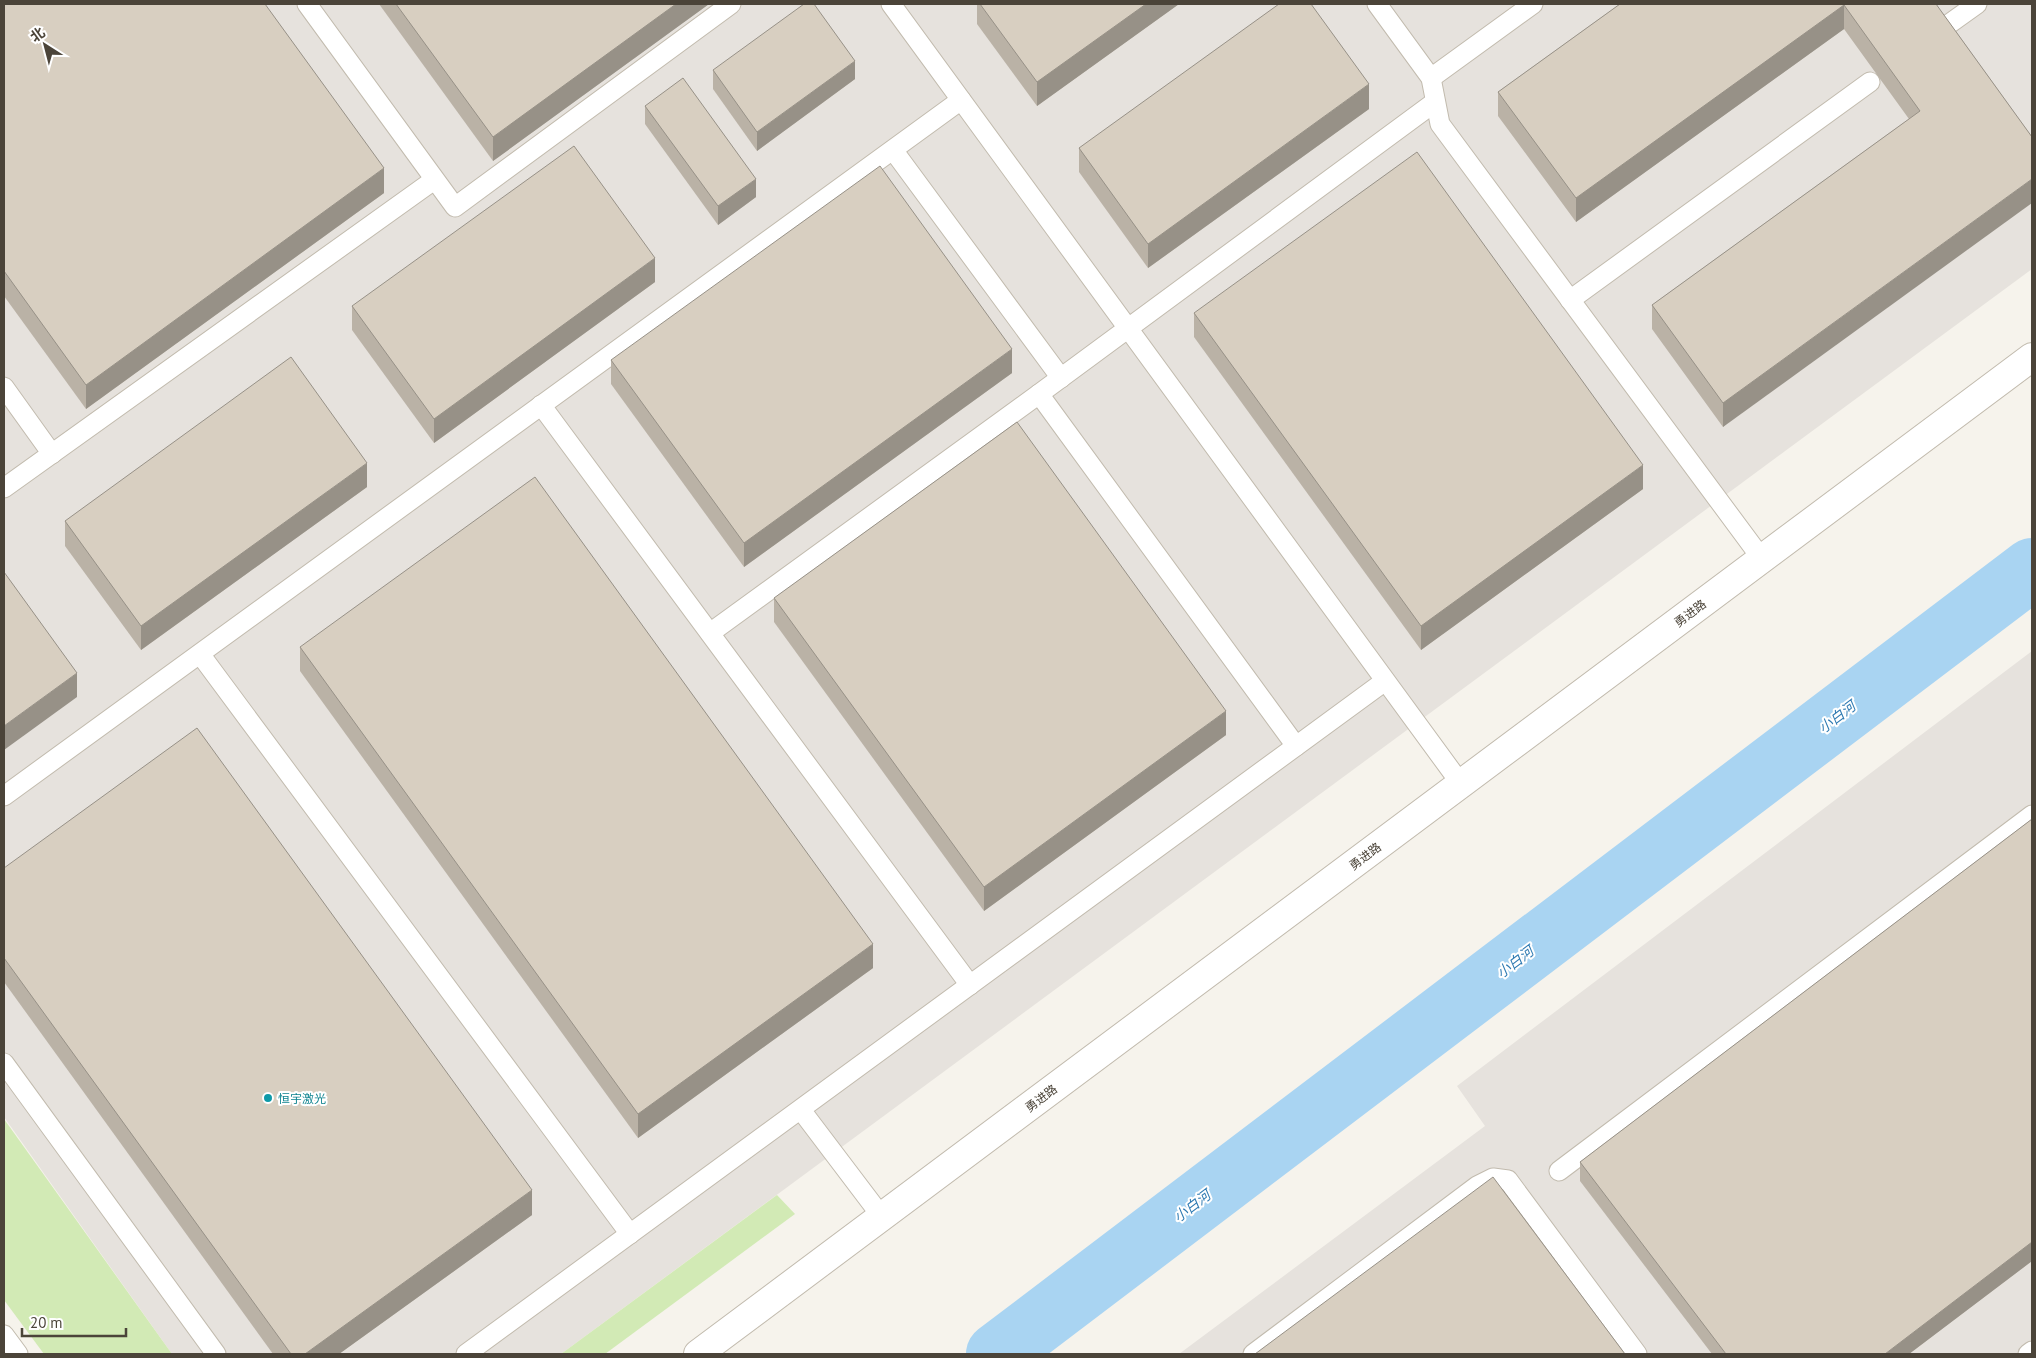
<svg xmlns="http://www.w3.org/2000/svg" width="2036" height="1358" font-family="'PT Sans','Noto Sans SC',sans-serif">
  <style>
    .industrial { fill: #e6e2dd }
    .green { fill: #d2eab5 }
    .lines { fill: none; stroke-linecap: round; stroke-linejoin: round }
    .river { stroke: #a9d4f2; stroke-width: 62 }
    .service-casing { stroke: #c2bbae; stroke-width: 21 }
    .tertiary-casing { stroke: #c2bbae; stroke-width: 30 }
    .service { stroke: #fff; stroke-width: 19 }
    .tertiary { stroke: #fff; stroke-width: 28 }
    .wall { fill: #bab2a6 }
    .shaded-wall { fill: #979187 }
    .building { fill: #d8cfc1; stroke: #979187 }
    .culture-dot { fill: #0f9aa8; stroke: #fff; stroke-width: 2 }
    .labels { text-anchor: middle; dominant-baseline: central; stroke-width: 4; stroke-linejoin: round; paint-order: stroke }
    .street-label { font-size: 12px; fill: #4b4439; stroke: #fff }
    .culture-label { font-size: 12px; fill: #0d838f; stroke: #fff; text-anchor: start }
    .water-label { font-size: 14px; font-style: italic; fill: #2e7ab2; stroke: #fff }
  </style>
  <rect width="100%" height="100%" fill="#f6f3ec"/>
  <g class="industrial">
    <polygon points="4,4 2032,4 2032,269 561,1354 172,1354 4,1117"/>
    <polygon points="2032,651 2032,1354 1179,1354 1485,1126 1457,1086"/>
  </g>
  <g class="green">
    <polygon points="4,1119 172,1354 44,1354 4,1300"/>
    <polygon points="777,1195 795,1214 605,1354 561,1354"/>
  </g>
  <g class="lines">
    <polyline class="river" points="997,1354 2032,569"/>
    <g class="service-casing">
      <g id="service">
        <polyline points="307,4 455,207 731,4"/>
        <polyline points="891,4 1461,784"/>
        <polyline points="1377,4 1431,78 1440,124 1762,559"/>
        <polyline points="1942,29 1977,4"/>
        <polyline points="1431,78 1533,4"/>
        <polyline points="893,150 1061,378"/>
        <polyline points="1570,300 1870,82"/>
        <polyline points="4,387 52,454"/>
        <polyline points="1039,394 1296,746"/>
        <polyline points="541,405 970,985"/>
        <polyline points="4,488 434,180"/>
        <polyline points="710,633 1039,394 1435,102"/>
        <polyline points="200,654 630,1234"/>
        <polyline points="4,796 961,100"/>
        <polyline points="4,1063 216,1354"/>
        <polyline points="801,1110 882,1217"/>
        <polyline points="1559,1171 2032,815"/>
        <polyline points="4,1335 18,1354"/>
        <polyline points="466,1354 1385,681"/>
        <polyline points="1253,1354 1477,1186 1493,1178 1508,1180 1637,1354"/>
        <polyline points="2028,1354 2032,1351"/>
      </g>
    </g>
    <g class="tertiary-casing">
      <polyline id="tertiary" points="698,1354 2032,357"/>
    </g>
    <use href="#service" class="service"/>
    <use href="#tertiary" class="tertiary"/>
  </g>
  <g class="wall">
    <polygon points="4,4 384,193 86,409 4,296"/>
    <polygon points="379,4 709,4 493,161"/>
    <polygon points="977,4 1179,4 1037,106 977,24"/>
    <polygon points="1620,4 1936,4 2032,137 1723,427 1652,329 1652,305 1909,119 1844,29 1576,222 1498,116 1498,92"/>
    <polygon points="713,70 855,79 757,151 713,89"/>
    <polygon points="645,106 756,197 718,225 645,124"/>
    <polygon points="1369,109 1148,268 1079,172 1079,148"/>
    <polygon points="655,282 434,443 352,330 352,306"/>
    <polygon points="1194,313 1643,489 1421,650 1194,337"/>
    <polygon points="611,360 1012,373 744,567 611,384"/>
    <polygon points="367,487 141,650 65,546 65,521"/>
    <polygon points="774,598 1226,735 984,911 774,622"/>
    <polygon points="300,647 873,968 638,1138 300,671"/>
    <polygon points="2032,819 2032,1261 1909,1354 1712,1354 1580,1181 1580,1162"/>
    <polygon points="4,868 532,1215 339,1354 273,1354 4,982"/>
  </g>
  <g class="shaded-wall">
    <polygon points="676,4 709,4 493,161 493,137"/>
    <polygon points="1146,4 1179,4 1037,106 1037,82"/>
    <polygon points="1844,5 1844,29 1576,222 1576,198"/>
    <polygon points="855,61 855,79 757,151 757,132"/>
    <polygon points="1369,84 1369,109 1148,268 1148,244"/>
    <polygon points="384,168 384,193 86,409 86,385"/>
    <polygon points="756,179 756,197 718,225 718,206"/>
    <polygon points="2032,179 2032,203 1723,427 1723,403"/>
    <polygon points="655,258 655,282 434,443 434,419"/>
    <polygon points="1012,349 1012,373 744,567 744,543"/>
    <polygon points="367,463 367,487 141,650 141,626"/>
    <polygon points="1643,465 1643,489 1421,650 1421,626"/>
    <polygon points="77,673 77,697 4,750 4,726"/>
    <polygon points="1226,711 1226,735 984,911 984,887"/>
    <polygon points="873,944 873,968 638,1138 638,1114"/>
    <polygon points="532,1190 532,1215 339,1354 305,1354"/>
    <polygon points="2032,1242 2032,1261 1909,1354 1885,1354"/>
  </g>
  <g class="building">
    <polygon points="4,4 265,4 384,168 86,385 4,271"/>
    <polygon points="396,4 676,4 493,137"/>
    <polygon points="804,4 814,4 855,61 757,132 713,70"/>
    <polygon points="980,4 1146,4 1037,82"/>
    <polygon points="1279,4 1311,4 1369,84 1148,244 1079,148"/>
    <polygon points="1620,4 1936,4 2032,137 2032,179 1723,403 1652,305 1920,111 1844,5 1576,198 1498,92"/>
    <polygon points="683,78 756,179 718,206 645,106"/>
    <polygon points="574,146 655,258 434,419 352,306"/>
    <polygon points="1417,152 1643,465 1421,626 1194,313"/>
    <polygon points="880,166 1012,349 744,543 611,360"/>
    <polygon points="291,357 367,463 141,626 65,521"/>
    <polygon points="1017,422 1226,711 984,887 774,598"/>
    <polygon points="535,477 873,944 638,1114 300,647"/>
    <polygon points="4,572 77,673 4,726"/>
    <polygon points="197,728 532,1190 305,1354 291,1354 4,958 4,868"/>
    <polygon points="2032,819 2032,1242 1885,1354 1726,1354 1580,1162"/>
    <polygon points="1493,1177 1625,1354 1255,1354"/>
  </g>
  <circle class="culture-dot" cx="268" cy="1098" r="5"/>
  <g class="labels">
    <g class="street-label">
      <text transform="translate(1690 613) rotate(-37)">勇进路</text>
      <text transform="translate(1365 856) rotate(-37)">勇进路</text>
      <text transform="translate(1041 1098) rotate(-37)">勇进路</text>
    </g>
    <g class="culture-label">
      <text x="278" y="1098">恒宇激光</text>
    </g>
    <g class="water-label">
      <text transform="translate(1837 717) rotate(-37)">小白河</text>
      <text transform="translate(1515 962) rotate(-37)">小白河</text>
      <text transform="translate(1192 1206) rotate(-37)">小白河</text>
    </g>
  </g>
  <rect width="2036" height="1358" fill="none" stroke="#4b4439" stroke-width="10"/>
  <g transform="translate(45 45) rotate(324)" stroke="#ffffff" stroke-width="4" paint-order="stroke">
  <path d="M0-4L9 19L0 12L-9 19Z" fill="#4b4439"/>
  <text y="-8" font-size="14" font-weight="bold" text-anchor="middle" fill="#4b4439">北</text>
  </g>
  <path d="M22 1328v8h104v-8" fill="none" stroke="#4b4439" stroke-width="2.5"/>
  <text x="30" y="1328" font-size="15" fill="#4b4439" stroke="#ffffff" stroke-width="4" paint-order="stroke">20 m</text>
</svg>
